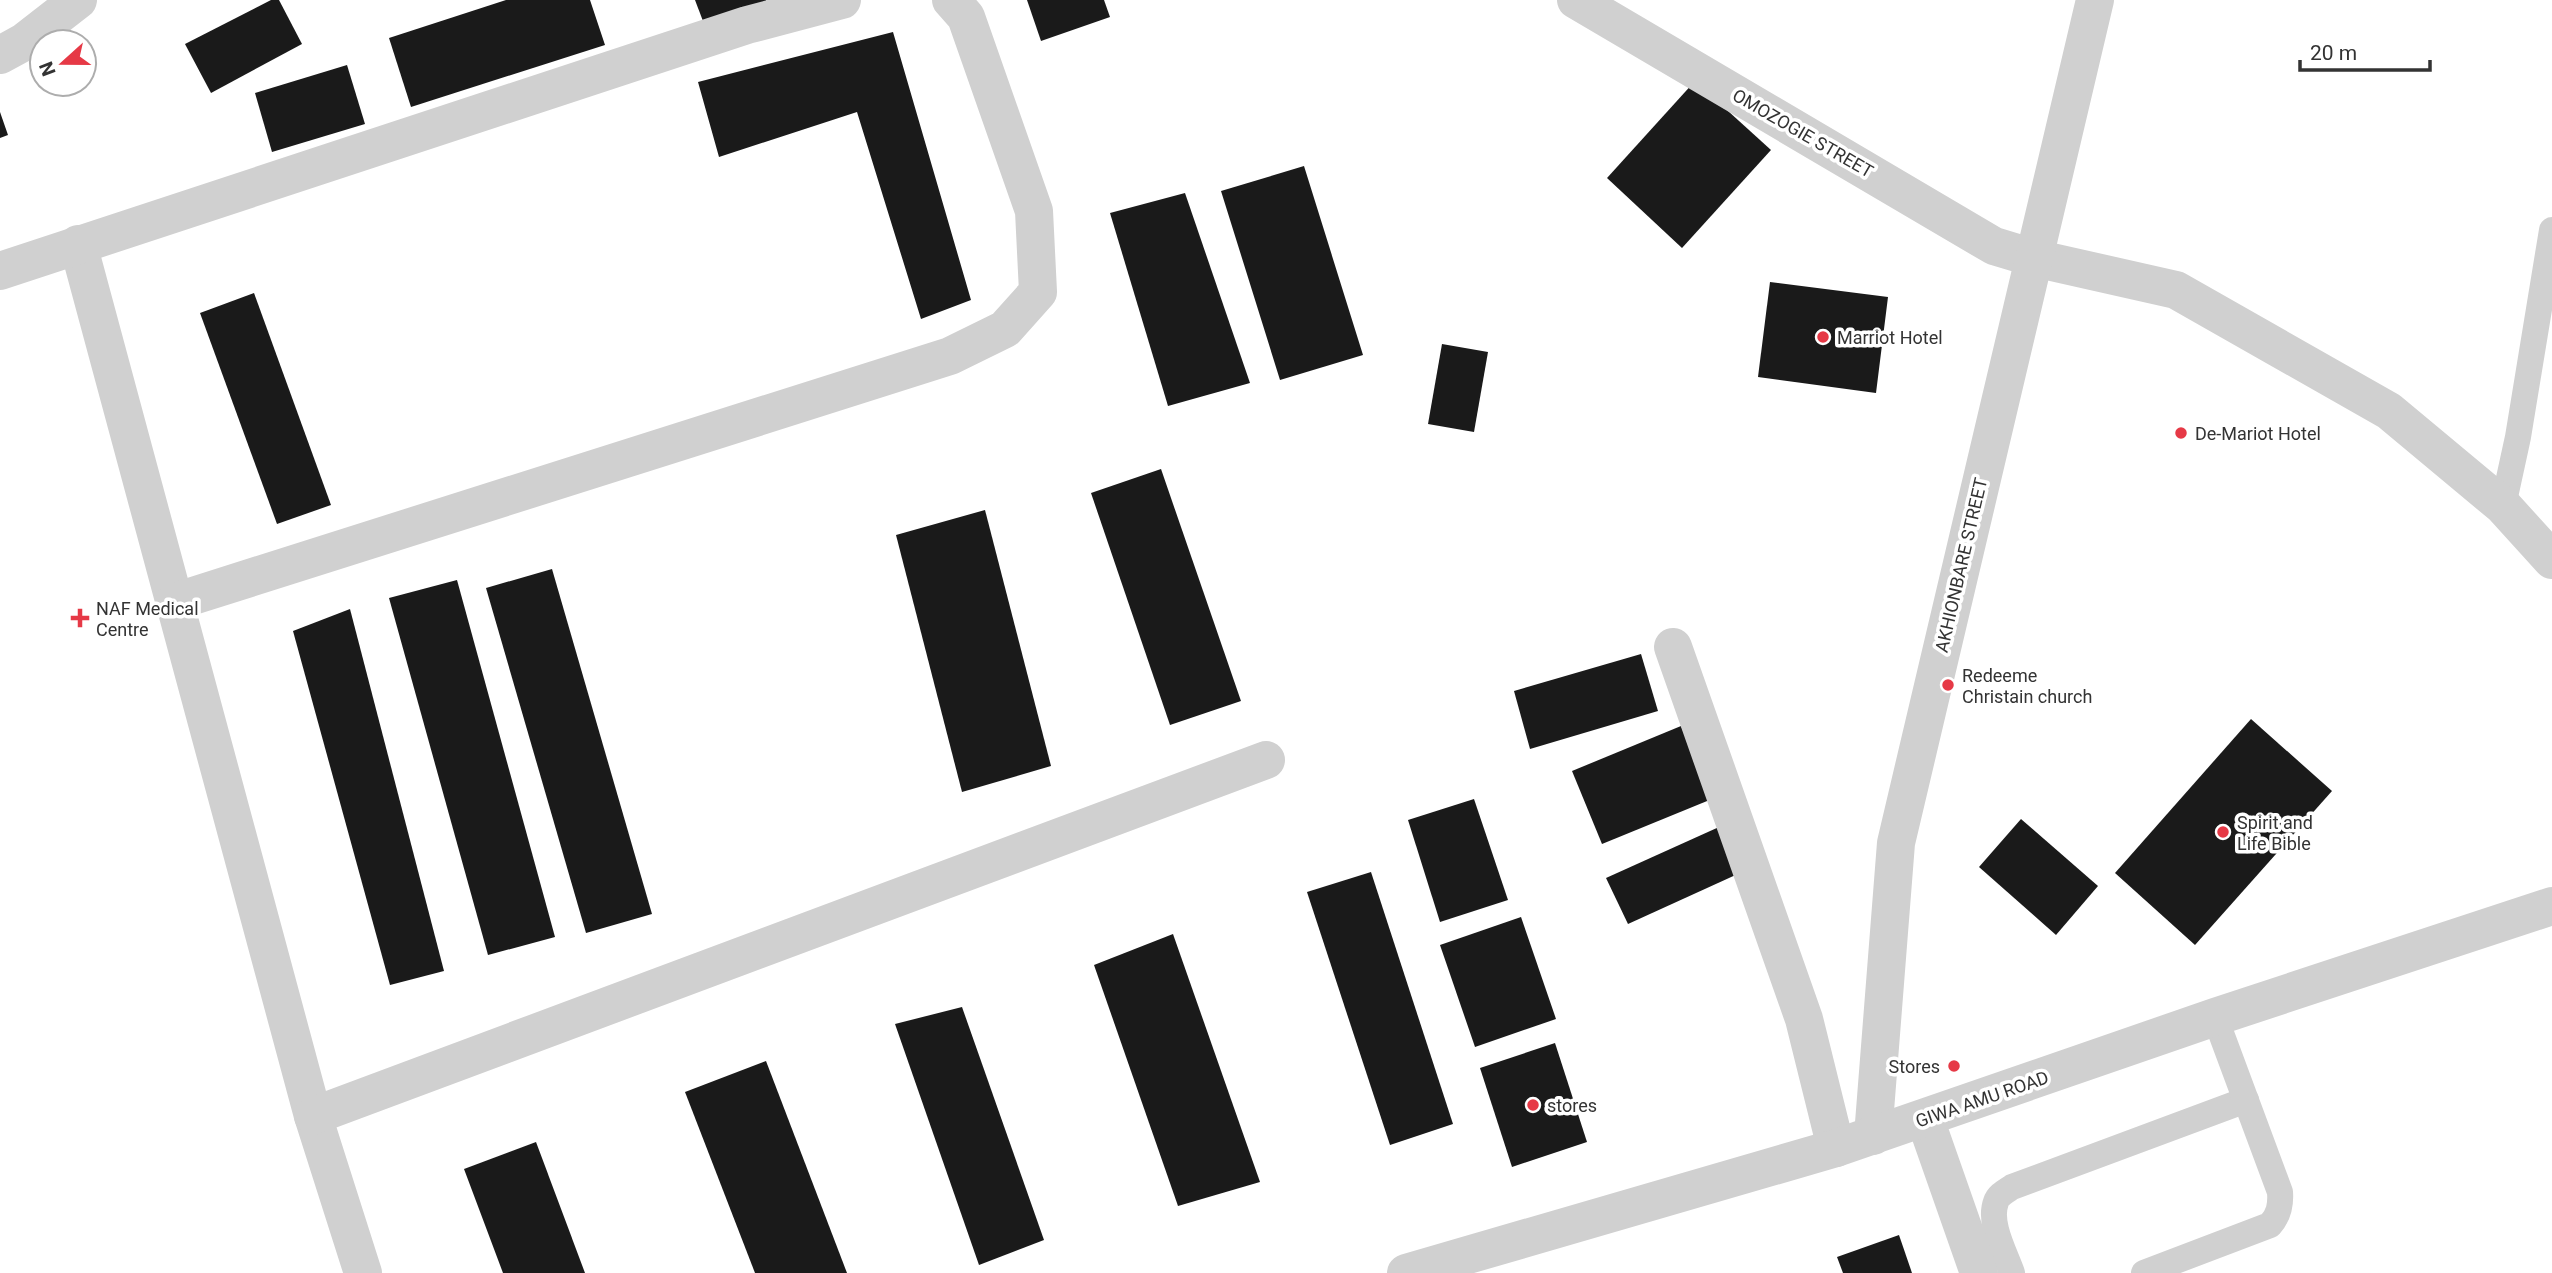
<svg xmlns="http://www.w3.org/2000/svg" width="2552" height="1273" font-family="Roboto,sans-serif">
  <style>
    .building { fill: #1a1a1a }
    .lines { fill: none; stroke-linecap: round; stroke-linejoin: round }
    .lane { stroke: #d0d0d0; stroke-width: 26 }
    .street { stroke: #d0d0d0; stroke-width: 38 }
    .poi-dot { fill: #e63946; stroke: #fff; stroke-width: 2.5 }
    .labels { text-anchor: middle; dominant-baseline: central; stroke-width: 7; stroke-linejoin: round; paint-order: stroke }
    .street-label { font-size: 18px; fill: #333; stroke: #fff }
    .poi-label { font-size: 18px; fill: #333; stroke: #fff; text-anchor: start }
  </style>
  <rect width="100%" height="100%" fill="#fff"/>
  <g class="building">
    <polygon points="271,0 279,0 302,44 211,93 185,44"/>
    <polygon points="506,0 590,0 605,45 411,107 389,38"/>
    <polygon points="695,0 766,0 771,13 709,37"/>
    <polygon points="1027,0 1104,0 1110,17 1041,41"/>
    <polygon points="893,32 971,300 921,319 857,112 719,157 698,82"/>
    <polygon points="347,65 365,124 272,152 255,93"/>
    <polygon points="1695,81 1771,150 1682,248 1607,178"/>
    <polygon points="0,112 8,135 0,138"/>
    <polygon points="1304,166 1363,355 1280,380 1221,191"/>
    <polygon points="1185,193 1250,383 1168,406 1110,213"/>
    <polygon points="1770,282 1888,297 1876,393 1758,377"/>
    <polygon points="254,293 331,505 277,524 200,313"/>
    <polygon points="1442,344 1488,352 1474,432 1428,424"/>
    <polygon points="1161,469 1241,701 1170,725 1091,493"/>
    <polygon points="985,510 1051,766 962,792 896,535"/>
    <polygon points="552,569 652,914 586,933 486,588"/>
    <polygon points="457,580 555,937 488,955 389,598"/>
    <polygon points="350,609 444,971 390,985 293,631"/>
    <polygon points="1641,654 1658,711 1530,749 1514,691"/>
    <polygon points="2251,719 2332,791 2195,945 2115,873"/>
    <polygon points="1681,726 1712,799 1602,844 1572,771"/>
    <polygon points="1474,799 1508,900 1440,922 1408,820"/>
    <polygon points="2021,819 2098,886 2056,935 1979,867"/>
    <polygon points="1719,827 1740,873 1628,924 1606,878"/>
    <polygon points="1371,872 1453,1124 1390,1145 1307,892"/>
    <polygon points="1521,917 1556,1019 1475,1047 1440,945"/>
    <polygon points="1173,934 1260,1182 1178,1206 1094,965"/>
    <polygon points="962,1007 1044,1240 979,1265 895,1024"/>
    <polygon points="1555,1043 1587,1142 1512,1167 1480,1068"/>
    <polygon points="766,1061 847,1273 755,1273 685,1092"/>
    <polygon points="536,1142 585,1273 503,1273 464,1169"/>
    <polygon points="1899,1235 1912,1273 1843,1273 1837,1257"/>
  </g>
  <g class="lines">
    <g class="lane">
      <polyline points="2503,506 2518,437 2552,230"/>
      <path d="M2012 1273C2005 1253 1988 1223 1996 1202 1998 1195 2006 1191 2012 1187L2246 1100"/>
      <path d="M2144 1273 2270 1225C2279 1215 2281 1205 2280 1192L2215 1017"/>
    </g>
    <g class="street">
      <polyline points="1576,0 1994,246 2034,258 2176,290 2389,411 2503,506 2552,560"/>
      <polyline points="0,55 24,42 78,0"/>
      <polyline points="78,244 313,1116 363,1273"/>
      <polyline points="0,271 747,25 842,0"/>
      <polyline points="174,602 950,356 1005,329 1038,292 1034,211 966,17 951,0"/>
      <polyline points="1673,647 1804,1019 1836,1148"/>
      <polyline points="313,1116 1266,760"/>
      <polyline points="1925,1119 1979,1273"/>
      <polyline points="1873,1136 1896,843 2095,0"/>
      <polyline points="1406,1273 1836,1148 2215,1017 2552,906"/>
    </g>
  </g>
  <g class="poi-dot">
    <circle cx="1823" cy="337" r="7"/>
    <circle cx="2181" cy="433" r="7"/>
    <path d="M76.5 607.5h7v7h7v7h-7v7h-7v-7h-7v-7h7z"/>
    <circle cx="1948" cy="685" r="7"/>
    <circle cx="2223" cy="832" r="7"/>
    <circle cx="1954" cy="1066" r="7"/>
    <circle cx="1533" cy="1105" r="7"/>
  </g>
  <g class="labels">
    <g class="street-label">
      <text transform="translate(1803 133) rotate(30)">OMOZOGIE STREET</text>
      <text transform="translate(1961 565) rotate(-77)">AKHIONBARE STREET</text>
      <text transform="translate(1982 1099) rotate(-19)">GIWA AMU ROAD</text>
    </g>
    <g class="poi-label">
      <text x="1837" y="337">Marriot Hotel</text>
      <text x="2195" y="433">De-Mariot Hotel</text>
      <text x="96" y="608">NAF Medical<tspan x="96" dy="21">Centre</tspan></text>
      <text x="1962" y="675">Redeeme<tspan x="1962" dy="21">Christain church</tspan></text>
      <text x="2237" y="822">Spirit and<tspan x="2237" dy="21">Life Bible</tspan></text>
      <text x="1940" y="1066" text-anchor="end">Stores</text>
      <text x="1547" y="1105">stores</text>
    </g>
  </g>
  <g transform="translate(63 63) rotate(249)"><circle r="33" fill="#ffffff" stroke="#adadad" stroke-width="2"/>
  <path d="M0-5L12 26L0 18L-12 26Z" fill="#e63946"/>
  <text y="-10" font-size="19" font-weight="bold" text-anchor="middle" fill="#333333">N</text>
  </g>
  <path d="M2300 60v10h130v-10" fill="none" stroke="#333333" stroke-width="3.5"/>
  <text x="2310" y="60" font-size="21" fill="#333333" stroke="#ffffff" stroke-width="5" paint-order="stroke">20 m</text>
</svg>
